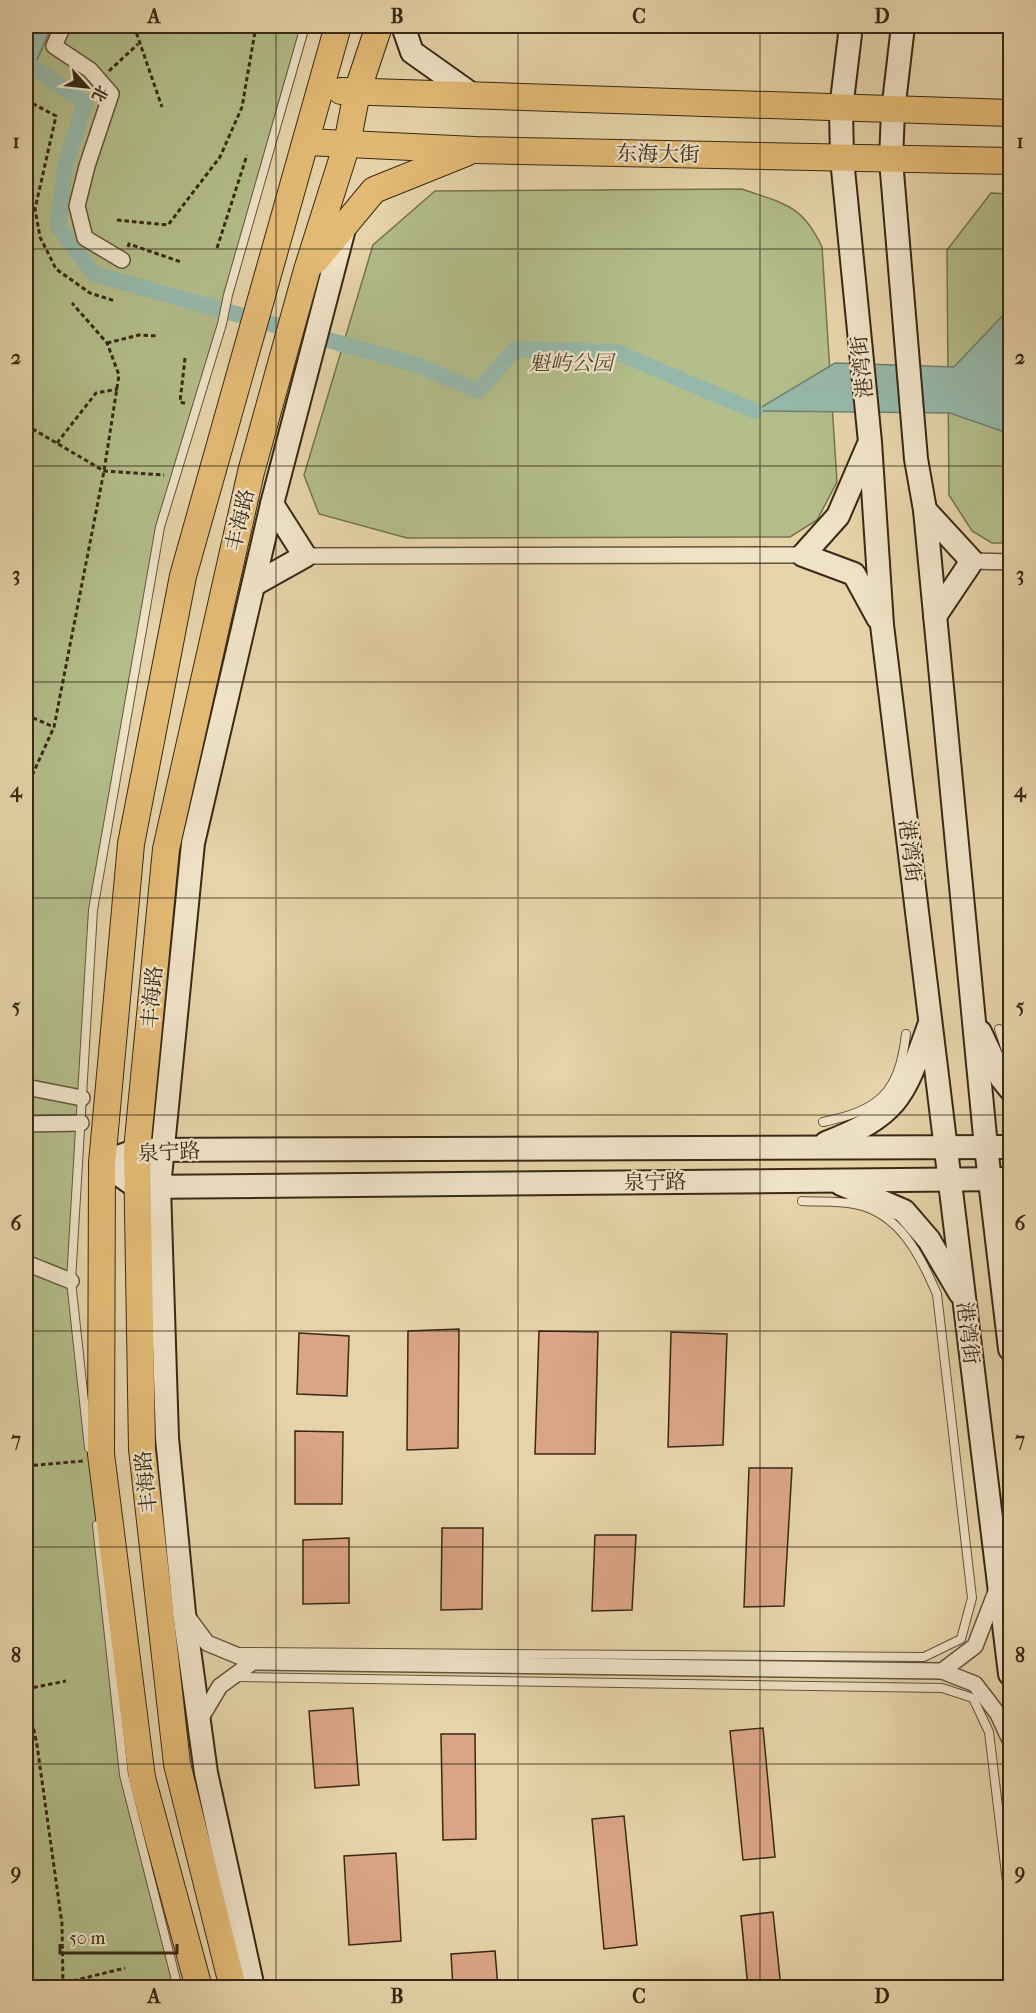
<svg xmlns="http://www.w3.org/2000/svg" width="1036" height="2013" font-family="'IM FELL French Canon','Noto Serif SC',serif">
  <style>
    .green { fill: #b2bd8a; stroke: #767350; stroke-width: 1.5 }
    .water { fill: #96b8aa; stroke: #717f6f; stroke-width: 1.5 }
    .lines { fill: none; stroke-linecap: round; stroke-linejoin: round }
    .canal { stroke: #96b8aa; stroke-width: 16 }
    .building { fill: #daa486; stroke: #392916; stroke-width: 1.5 }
    .lane-casing { stroke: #64543b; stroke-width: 10 }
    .street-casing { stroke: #64543b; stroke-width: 18 }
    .secondary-casing { stroke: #392916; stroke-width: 26 }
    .primary-casing { stroke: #392916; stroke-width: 28 }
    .path { stroke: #392916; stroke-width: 3; stroke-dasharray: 4.5 3; stroke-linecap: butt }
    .lane { stroke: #efe2c7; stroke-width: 8 }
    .street { stroke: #efe2c7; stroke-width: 15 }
    .secondary { stroke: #efe2c7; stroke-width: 22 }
    .primary { stroke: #e3ba74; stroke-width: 26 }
    .grid { fill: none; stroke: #392916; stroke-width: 1.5; stroke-opacity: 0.55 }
    .labels { text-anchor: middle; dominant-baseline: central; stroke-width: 4.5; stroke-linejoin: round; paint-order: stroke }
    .street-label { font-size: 21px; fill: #392916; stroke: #efe2c7 }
    .park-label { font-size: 21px; font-style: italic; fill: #51472d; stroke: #efe2c7 }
    .neatline { fill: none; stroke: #392916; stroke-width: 2 }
    .grid-label { font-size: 20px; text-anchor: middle; font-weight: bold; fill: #392916 }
  </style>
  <rect width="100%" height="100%" fill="#e6d3a9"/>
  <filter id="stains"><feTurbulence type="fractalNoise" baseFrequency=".00333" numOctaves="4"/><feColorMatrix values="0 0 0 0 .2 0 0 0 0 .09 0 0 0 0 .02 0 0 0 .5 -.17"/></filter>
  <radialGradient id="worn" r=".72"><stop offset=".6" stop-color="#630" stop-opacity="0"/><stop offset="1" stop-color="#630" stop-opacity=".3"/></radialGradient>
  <g class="green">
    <polygon points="52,26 305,26 160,527 93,910 71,1281 124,1775 178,1987 26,1988 26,84"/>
    <path d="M742 189C784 204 802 204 822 247L837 482 817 520 790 537 407 538 319 514 304 475 373 245 435 191Z"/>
    <polygon points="991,193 1010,194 1010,543 992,543 972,531 949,495 947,250"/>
  </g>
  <g class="water">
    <polygon points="26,26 52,26 26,84"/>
    <polygon points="1010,308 1010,434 950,413 755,411 835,363 954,367"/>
  </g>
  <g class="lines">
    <polyline class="canal" points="33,67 85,103 65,166 58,227 94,274 417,365 478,391 515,349 616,352 755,411"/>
  </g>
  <g class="building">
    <polygon points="459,1329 458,1448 407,1450 408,1331"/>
    <polygon points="539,1331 598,1332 595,1454 535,1454"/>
    <polygon points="671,1332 727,1334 723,1445 668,1447"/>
    <polygon points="299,1333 349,1336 347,1396 297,1394"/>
    <polygon points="295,1431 343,1432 342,1504 295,1504"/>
    <polygon points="749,1468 792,1468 784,1606 744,1607"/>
    <polygon points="442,1528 483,1528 482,1609 441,1610"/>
    <polygon points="595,1535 636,1535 632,1610 592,1611"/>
    <polygon points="349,1538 349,1603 303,1604 303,1540"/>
    <polygon points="353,1708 359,1785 315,1788 309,1711"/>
    <polygon points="763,1728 775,1857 743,1860 730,1731"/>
    <polygon points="441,1734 475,1734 476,1839 443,1840"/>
    <polygon points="624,1816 637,1945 604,1949 592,1819"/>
    <polygon points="396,1853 401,1941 349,1945 344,1856"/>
    <polygon points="773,1912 781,1988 748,1988 741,1916"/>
    <polygon points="495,1951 498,1988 453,1988 451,1954"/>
  </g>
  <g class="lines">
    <g class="lane-casing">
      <g id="lane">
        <polyline points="999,1029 1010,1063"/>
        <path d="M823 1122C880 1110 899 1093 906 1034"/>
        <polyline points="89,1448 71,1281 93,910 160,527 222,324 228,295 305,26"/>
        <polyline points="97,1525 124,1775 178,1988"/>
        <path d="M242 1652 924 1657 961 1639 972 1598 937 1294C920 1256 900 1212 854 1204 838 1201 819 1202 802 1201"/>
        <polyline points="236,1677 942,1688 973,1698 989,1732 1010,1907"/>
      </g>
    </g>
    <g class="street-casing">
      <g id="street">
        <polyline points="63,26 54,46 90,70 111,94 87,166 77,206 85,238 122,260"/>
        <polyline points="305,556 803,555"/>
        <polyline points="972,561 1010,562"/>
        <polyline points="26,1087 82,1098"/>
        <polyline points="26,1124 81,1123"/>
        <polyline points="26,1263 71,1281"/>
        <polyline points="997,1589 975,1646 942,1671 975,1684 998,1714 1010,1740"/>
        <polyline points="187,1616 207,1643 253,1662 220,1686 199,1721"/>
        <polyline points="253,1662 942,1671"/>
      </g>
    </g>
    <g class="secondary-casing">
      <g id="secondary">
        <polyline points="403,26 412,52 474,96"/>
        <polyline points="851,26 841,109 842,159 870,442 882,625 1010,1674"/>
        <polyline points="903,26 893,111 891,160 916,459 925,510 986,1147 1010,1349"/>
        <polyline points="868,446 838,516 803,555 854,574 878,618"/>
        <polyline points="925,510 972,561 935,616"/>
        <polyline points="255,584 305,556 272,504"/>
        <polyline points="980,1032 1002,1079 1010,1089"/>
        <path d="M826 1143C901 1114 904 1095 930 1023"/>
        <polyline points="102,1163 137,1187 1010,1179"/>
        <polyline points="102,1163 137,1150 1010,1147"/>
        <polyline points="841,1184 904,1211 929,1240 960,1293"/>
        <polyline points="253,1988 206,1773 184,1613 167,1438 159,1187 193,843 272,504 345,225"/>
      </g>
    </g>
    <g class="primary-casing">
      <g id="primary">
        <polyline points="341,91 1010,113"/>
        <polyline points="306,142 475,150 1010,161"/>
        <polyline points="315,261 374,190 466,153"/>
        <polyline points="199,1988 142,1778 101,1454 102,1163 131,844 183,576 338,26"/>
        <polyline points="233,1988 177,1764 142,1449 137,1150 166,849 251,472 307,270 347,144 357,92 379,26"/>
      </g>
    </g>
    <g class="path">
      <polyline points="134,26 162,107"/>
      <polyline points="109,71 138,44"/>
      <polyline points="26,100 56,116 35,209 40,237 56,269 90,293 115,301"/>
      <polyline points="117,220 168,225 220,157 242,107 256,26"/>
      <polyline points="128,247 129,244 181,262"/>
      <polyline points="217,248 247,155"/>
      <polyline points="107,343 139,335 158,336"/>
      <polyline points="185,358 180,402 188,404"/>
      <polyline points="26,425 104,471 164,475"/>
      <polyline points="57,443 96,393 118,389"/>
      <polyline points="26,715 54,727"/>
      <polyline points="26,789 54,727 104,471 119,375 107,343 72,303"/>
      <polyline points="26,1466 83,1461"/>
      <polyline points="26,1689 66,1681"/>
      <polyline points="26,1692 37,1745 62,1924 63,1988"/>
      <polyline points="44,1988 125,1968"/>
    </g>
    <use href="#lane" class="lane"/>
    <use href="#street" class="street"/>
    <use href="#secondary" class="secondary"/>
    <use href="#primary" class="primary"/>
  </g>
  <path class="grid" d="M276 26V1988M518 26V1988M760 26V1988M26 249H1010M26 466H1010M26 682H1010M26 898H1010M26 1115H1010M26 1331H1010M26 1547H1010M26 1764H1010"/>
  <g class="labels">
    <g class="street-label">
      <text transform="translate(658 154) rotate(1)">东海大街</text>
      <text transform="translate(862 367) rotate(-96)">港湾街</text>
      <text transform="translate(240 520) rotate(-77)">丰海路</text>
      <text transform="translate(910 851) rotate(83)">港湾街</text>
      <text transform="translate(152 997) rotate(-85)">丰海路</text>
      <text transform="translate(169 1152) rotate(-3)">泉宁路</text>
      <text transform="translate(655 1182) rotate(-1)">泉宁路</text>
      <text transform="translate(968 1333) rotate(83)">港湾街</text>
      <text transform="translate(146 1482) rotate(-96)">丰海路</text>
    </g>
    <g class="park-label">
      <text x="571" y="363">魁屿公园</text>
    </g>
  </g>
  <rect width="1036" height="2013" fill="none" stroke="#e6d3a9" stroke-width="66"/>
  <g transform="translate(87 87) rotate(117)" stroke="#efe2c7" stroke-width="4.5" paint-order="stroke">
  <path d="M0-4.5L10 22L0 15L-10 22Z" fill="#392916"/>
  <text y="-9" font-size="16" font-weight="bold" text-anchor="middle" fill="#392916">北</text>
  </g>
  <path d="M60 1944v9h117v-9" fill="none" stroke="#392916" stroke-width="3"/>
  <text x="69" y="1944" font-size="18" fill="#392916" stroke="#efe2c7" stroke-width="4.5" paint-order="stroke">50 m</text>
  <rect x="33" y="33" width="970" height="1947" class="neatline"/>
  <g class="grid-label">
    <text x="154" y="23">A</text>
    <text x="397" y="23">B</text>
    <text x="639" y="23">C</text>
    <text x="882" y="23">D</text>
    <text x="16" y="148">1</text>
    <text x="1020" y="148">1</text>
    <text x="16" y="364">2</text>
    <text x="1020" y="364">2</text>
    <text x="16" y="581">3</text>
    <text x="1020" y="581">3</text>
    <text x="16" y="797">4</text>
    <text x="1020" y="797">4</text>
    <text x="16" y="1013">5</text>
    <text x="1020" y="1013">5</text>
    <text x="16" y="1230">6</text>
    <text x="1020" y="1230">6</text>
    <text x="16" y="1446">7</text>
    <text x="1020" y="1446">7</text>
    <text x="16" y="1662">8</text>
    <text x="1020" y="1662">8</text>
    <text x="16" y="1879">9</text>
    <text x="1020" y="1879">9</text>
    <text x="154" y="2003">A</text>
    <text x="397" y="2003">B</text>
    <text x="639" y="2003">C</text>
    <text x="882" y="2003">D</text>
  </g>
  <rect width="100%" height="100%" filter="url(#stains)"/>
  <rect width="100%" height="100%" fill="url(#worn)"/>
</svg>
